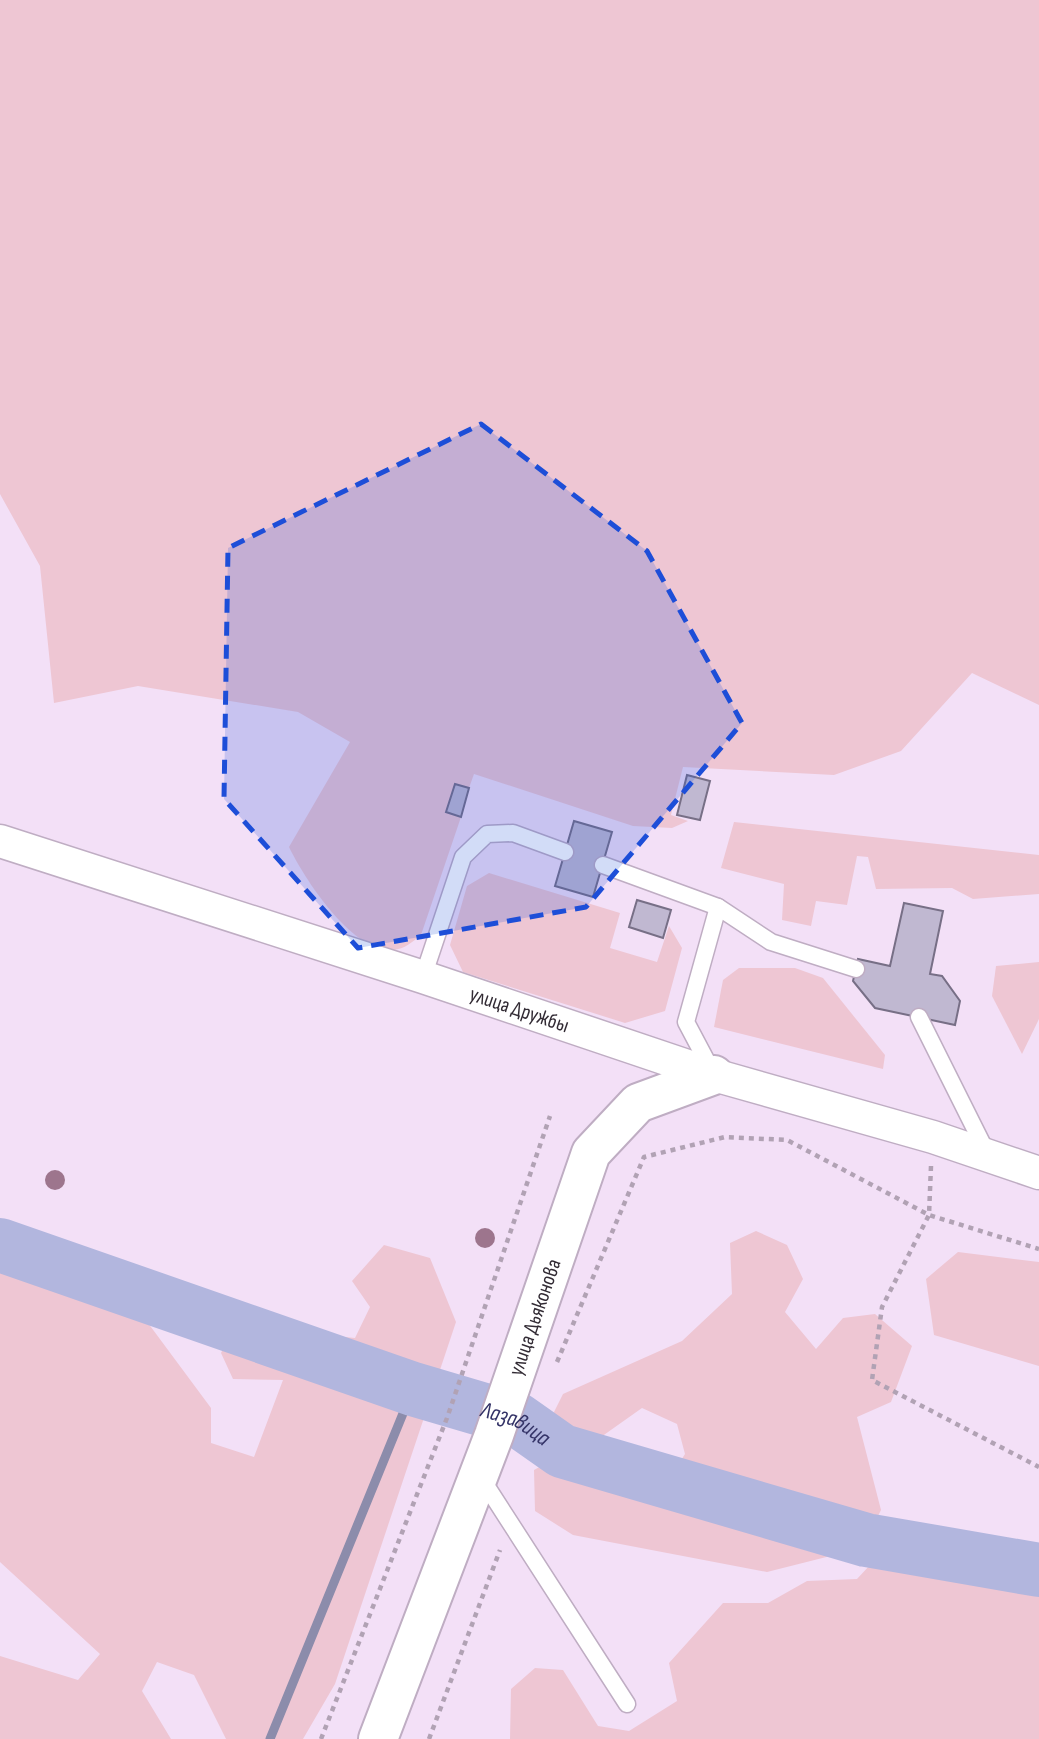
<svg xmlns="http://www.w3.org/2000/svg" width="1039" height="1739" font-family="'Sofia Sans Condensed',sans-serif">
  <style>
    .green { fill: #eec6d3 }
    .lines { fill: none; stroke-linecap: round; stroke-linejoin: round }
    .stream { stroke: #8c8cab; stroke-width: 9 }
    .river { stroke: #b2b6de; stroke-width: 54 }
    .building { fill: #c0b8d1; stroke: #776f86; stroke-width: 2 }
    .lane-casing { stroke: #bfadc3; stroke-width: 19 }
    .street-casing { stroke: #bfadc3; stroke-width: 35 }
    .secondary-casing { stroke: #bfadc3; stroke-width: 42 }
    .path { stroke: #b1a2b4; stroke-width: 4.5; stroke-dasharray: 5 5; stroke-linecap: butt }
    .lane { stroke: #fff; stroke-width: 16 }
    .street { stroke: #fff; stroke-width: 32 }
    .secondary { stroke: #fff; stroke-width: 38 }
    .tree { fill: #9d758d }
    .marked { fill: #1d4ed8; fill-opacity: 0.2; stroke: #1d4ed8; stroke-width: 5; stroke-dasharray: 14 9; stroke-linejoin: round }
    .labels { text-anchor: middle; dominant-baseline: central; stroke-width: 5; stroke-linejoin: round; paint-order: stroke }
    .street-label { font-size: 21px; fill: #322b34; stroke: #fbf0fe }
    .water-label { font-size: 23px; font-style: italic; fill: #343367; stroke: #fbf0fe }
  </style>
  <rect width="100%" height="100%" fill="#f3e0f7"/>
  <g class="green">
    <path d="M0 0H1039V705L972 673 901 751 834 775 683 767 671 815 688 821 672 828 633 826 474 774 469 788 455 784 446 812 461 817 421 935C412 942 405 949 393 950 352 953 304 878 289 847L350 742 298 712 138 686 54 703 40 566 0 494Z"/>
    <polygon points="734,822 1039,855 1039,894 973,899 952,888 876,889 868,857 857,856 847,905 816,901 811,926 782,920 784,884 721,868"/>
    <polygon points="489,873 620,913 610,948 657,962 669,926 682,948 665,1011 625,1023 463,972 450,945 467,886"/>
    <polygon points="1039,962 1039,1019 1022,1054 992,996 996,966"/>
    <polygon points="739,968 795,968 823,978 885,1055 883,1069 714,1027 723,980"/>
    <polygon points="756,1231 787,1245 803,1279 785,1312 816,1349 843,1318 875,1314 912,1346 891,1402 857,1417 881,1510 862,1548 767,1572 573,1535 535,1511 534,1470 554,1459 662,1490 685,1454 677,1424 642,1408 601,1437 571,1443 551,1418 563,1394 682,1341 732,1294 730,1243"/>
    <polygon points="384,1245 430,1258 456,1322 335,1684 303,1739 226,1739 194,1675 157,1662 142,1691 171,1739 0,1739 0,1656 78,1680 100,1654 0,1562 0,1266 148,1323 211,1408 211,1443 254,1457 283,1380 233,1379 221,1353 238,1320 282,1331 355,1338 370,1307 352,1281"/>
    <polygon points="958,1252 1039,1262 1039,1366 934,1335 926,1279"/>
    <polygon points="883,1551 919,1567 970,1571 1017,1586 1039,1590 1039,1739 510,1739 511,1689 535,1668 563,1670 598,1726 629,1731 677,1701 669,1663 723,1603 768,1603 807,1581 857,1579"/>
  </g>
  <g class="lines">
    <polyline class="stream" points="270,1739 413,1389"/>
    <path class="river" id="s1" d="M0 1245 413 1389 518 1420 562 1451 866 1540 1039 1570"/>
  </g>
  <g class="building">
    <polygon points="687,775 710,781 700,820 677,815"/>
    <polygon points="455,784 469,788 461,817 446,812"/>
    <polygon points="574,821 612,832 593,897 555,886"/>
    <polygon points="637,900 671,910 663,938 629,927"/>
    <polygon points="904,903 943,911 930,974 942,976 960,1001 955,1025 875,1008 853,981 858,959 890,966"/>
  </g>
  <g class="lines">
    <g class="lane-casing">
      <g id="lane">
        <polyline points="603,865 718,907 771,942 856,969"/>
        <polyline points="423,977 463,857 487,834 513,833 565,852"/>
        <polyline points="919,1017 988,1155"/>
        <polyline points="713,1073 686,1022 718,907"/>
        <polyline points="480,1476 627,1704"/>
      </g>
    </g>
    <g class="street-casing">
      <g id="street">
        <path id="s2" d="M0 841 423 977 714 1075 933 1137 1039 1173"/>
      </g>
    </g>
    <g class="secondary-casing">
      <g id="secondary">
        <path id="s3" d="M378 1739 494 1435 591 1153 638 1103 714 1075"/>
      </g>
    </g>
    <g class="path">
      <polyline points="931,1166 929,1215 882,1307 872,1380 1039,1467"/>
      <polyline points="557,1362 644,1157 725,1137 787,1140 929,1215 1039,1249"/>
      <polyline points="321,1739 447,1418 550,1116"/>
      <polyline points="429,1739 500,1550"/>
    </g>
    <use href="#lane" class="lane"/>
    <use href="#street" class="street"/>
    <use href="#secondary" class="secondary"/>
  </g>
  <g class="tree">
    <circle cx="55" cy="1180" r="10"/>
    <circle cx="485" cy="1238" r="10"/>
  </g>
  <path class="marked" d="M481 424 647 551 742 723 586 907 358 948 224 799 228 548Z"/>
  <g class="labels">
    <g class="street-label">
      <text stroke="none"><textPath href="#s2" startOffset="546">улица Дружбы</textPath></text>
      <text stroke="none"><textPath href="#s3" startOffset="450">улица Дьяконова</textPath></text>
    </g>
    <g class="water-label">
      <text stroke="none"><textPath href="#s1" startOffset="546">Лазавица</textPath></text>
    </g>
  </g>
</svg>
